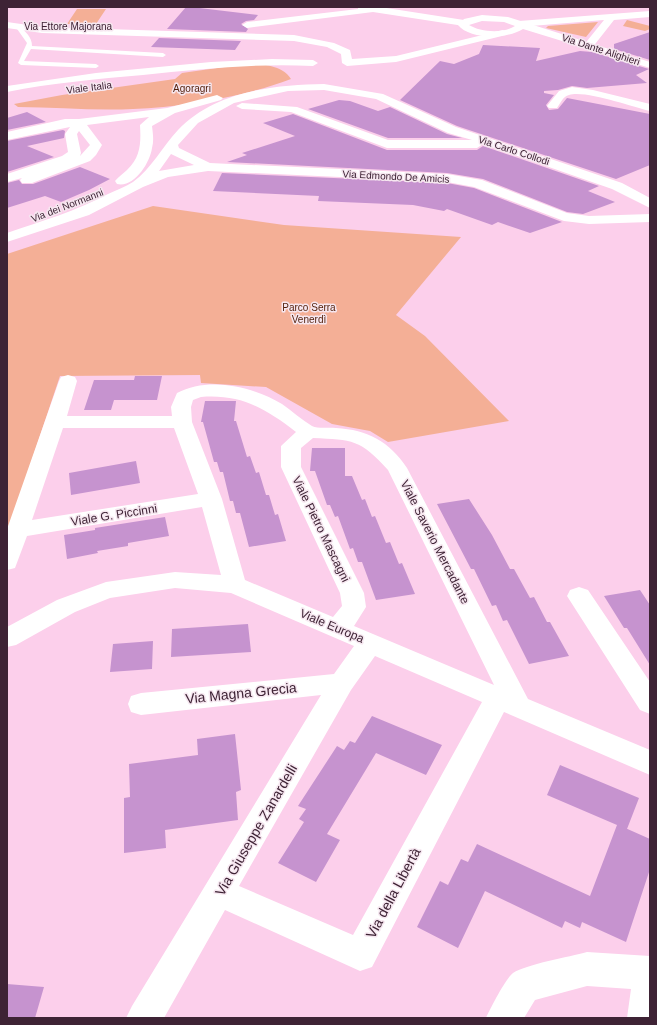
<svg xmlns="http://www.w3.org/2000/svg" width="657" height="1025" font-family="Arial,sans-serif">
  <rect width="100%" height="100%" fill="#fccfeb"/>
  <path fill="#f4af96" d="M77,9h29l-10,15h-29z
    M627,20l23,6v3l-5,2 -22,-5z
    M598,22l-12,15 -40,-9 2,-2z
    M252,63c14,2 31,3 39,16 -48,18 -106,28 -158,30 -38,2 -77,-2 -115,-2l-4,-3 48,-9 113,-16 7,-6z
    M153,206l131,19 177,12 -65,78 29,21 84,85 -121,21 -18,-11 -38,-7 -66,-37 -65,-4 -1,-8 -140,1 -53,158v-280z"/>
  <path fill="#c693cf" d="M186,7h5l67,8 -4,5 -8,1 -5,3 7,5 -2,3 -79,-3z
    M650,32v28l-36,-11v-5z
    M159,38l82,3 -6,9 -84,-3z
    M483,45l57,3 -4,13 44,-10 12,1 57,17 -13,6 11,8 -60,5 -15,-2 -14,4 -14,1v2l10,2 -8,10 3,5 9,-1 9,-11 83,16v51l-34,14 -159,-53 -57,-26 40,-39 14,3 25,-10z
    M339,100l11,1 28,10 12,-4 57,27 15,4h-74l-80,-29z
    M27,112l19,10 -39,8v-12z
    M293,114l94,36h90l6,-4 116,40 -11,5 27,11 -32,12 -16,-2 -84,-33 -36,-6 -220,-11 20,-7 -5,-2 53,-17 -32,-13z
    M63,130l2,1 -1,7 -37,8 27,11 -47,15v-31z
    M80,167l30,12 -21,11 -28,12 -16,-6 -38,12v-25l12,-3 3,4h11z
    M222,173l225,10 27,5 88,34 -32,11 -32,-11 -6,3 -45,-16 -3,2 -31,-6 -95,-4 1,-5 -106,-5z
    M135,376h27l-5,24h-43l-3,10h-27l10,-30h40z
    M205,401h31l-2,20h2l11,36 3,-1 6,17 3,-1 7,23h3l6,20 3,-1 8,27 -37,6 -9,-34h-4l-3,-12h-3l-7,-29h-3l-3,-10h-3l-11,-40h-2z
    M312,448h33v28h7l10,24 3,-1 7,18 3,-1 11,27 4,-1 9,22 3,-1 13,31 -39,6 -14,-38h-4l-5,-14 -3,1 -12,-33 -3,1 -5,-12h-3l-12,-34h-5z
    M136,461l4,22 -69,12 -2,-22z
    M469,499l23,36 18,34h4l16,29 4,-1 13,25h3l19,34 -40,8 -22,-44 -4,1 -7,-16 -4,1 -18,-37h-3l-34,-65z
    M165,517l4,19 -41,7v3l-31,5 1,2 -31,6 -3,-24 31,-5v-2z
    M640,590l10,15v60l-23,-37h-3l-20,-32z
    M248,624l3,28 -80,5 1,-28z
    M153,641l-1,28 -42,3 3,-28z
    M372,716l70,29 -16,30 -50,-22 -49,81 13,6 -24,42 -38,-19 26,-41 -5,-3 7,-10 -8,-3 39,-60 7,4 6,-9 5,2z
    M235,734l6,56 -5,2 2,28 -73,10 1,18 -42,5v-55l6,-1 -1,-33 69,-9 -1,-16z
    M560,765l79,33 -12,31 -4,-2 27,12v30l-24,73 -44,-20 -2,6 -15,-7 -3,7 -77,-37 -27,57 -41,-21 23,-46 8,4 13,-26 7,3 9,-18 113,52 27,-71 -70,-30z
    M7,984l37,3 -9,31h-28z"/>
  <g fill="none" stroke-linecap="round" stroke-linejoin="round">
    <path fill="#fff" fill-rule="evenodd" d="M15,26h4c6,5 13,11 13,20l131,7 3,2 -3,2 -132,-8 -7,12 72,3 3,2 -3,2 -75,-3 -3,-2 9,-20z"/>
    <path fill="#fff" fill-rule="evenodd" d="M358,7h22l84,13 5,3 -5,3 -91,-14 -126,16 -5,-3 5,-3 111,-13z
      M650,11v6l-36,3 -22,28 -4,1 -5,-3 21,-26 -85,7 -5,-3 5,-3z
      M7,22l35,5 252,8 40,8 16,7 2,9 44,-3 107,-26 5,3 -2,2 -110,27 -49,4 -5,-3 -1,-9 -14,-7 -33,-6 -252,-8 -35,-5z
      M272,59l41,1 5,3 -5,3c-57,-3 -113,3 -170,9 -46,4 -91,8 -136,17v-6l89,-13 115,-11z
      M324,84l59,10 73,33 166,56 28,15v10l-38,-19 -129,-45 -6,4h-90l-96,-36 -49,-3 -6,-3 6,-3 55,4 91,33h84l-24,-7 -72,-34 -52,-9 -36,1 -54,12 -36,20 -20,22 1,3 31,15 237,11 35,6 85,33 22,3 61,-2v8l-61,2 -25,-3 -90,-34 -27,-5 -239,-11 -40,6 -25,10 -54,28 -82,27v-9c35,-12 69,-22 101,-39 8,-4 17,-7 25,-12 18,-13 30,-36 45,-52 37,-39 95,-45 146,-46zM171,154l23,11 -35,6z
      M572,87l21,3 57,14v7c-18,-4 -64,-21 -81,-16 -6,1 -9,9 -12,13h-8l-2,-2 12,-15z
      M217,95l6,3 -2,2 -46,13 -23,13c1,8 2,15 0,22 -2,15 -18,40 -35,36l-2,-3c3,-4 8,-7 12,-11 14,-13 14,-28 13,-45l9,-8 -62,8 15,20 -6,10 -6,6 -58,22h-10l-2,-3 2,-2 -15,4v-8l55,-18 6,-4 -3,-18 5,-7 -63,13v-8l58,-13h14l88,-11zM79,131l11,14 -10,11 1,-3 -4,-19z
      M68,375l7,2 2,4 -10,35h105l-1,-9 6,-14c32,-17 77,-6 105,11 10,7 20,16 30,22 6,3 17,1 24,2 32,2 53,13 71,40l121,231 122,51v25l-146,-63 -132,255 -12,4 -135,-61 -61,108h-38l6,-12 189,-311 -180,20 -10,-3 -3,-8 3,-8 10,-3 193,-19 20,-28 -123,-53 -56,-5 -65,10 -35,14 -59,33 -9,2v-20l50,-27 49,-18 69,-10 46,3 -19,-68 -175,29 -12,32 -8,2v-41l52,-148 2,-4zM201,397c40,-3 64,11 95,35l-15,14v21l59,126 2,13 -9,11 -88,-37 -23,-81 -30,-77 -1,-15 2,-7zM63,428h111l24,66 -166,26zM313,438c40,2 47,1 75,32l106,215 -140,-59 12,-19 -2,-14 -63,-126v-19zM375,656l107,46 -129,233 -114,-49 112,-196z
      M579,587l9,3 62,92v32l-10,-4 -73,-114 3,-6z
      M587,952l63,4v62h-23l4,-29 -44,-3 -52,14 -11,18h-38c4,-9 20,-40 27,-45 14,-9 56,-16 74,-21z"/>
    <path fill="#fff" fill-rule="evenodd" d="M482,15l26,2 142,45v6l-127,-39c-15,10 -53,11 -65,-4l6,-6zM482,21l22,1 11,4c-12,8 -35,6 -46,-1z"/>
  </g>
  <g text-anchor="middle" stroke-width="3" stroke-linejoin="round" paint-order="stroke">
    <g font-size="10" fill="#3e2335" stroke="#f6e7f0">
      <text x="68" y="30">Via Ettore Majorana</text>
      <text transform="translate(601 49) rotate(18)" y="4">Via Dante Alighieri</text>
      <text transform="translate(89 87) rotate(-7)" y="4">Viale Italia</text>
      <text transform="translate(514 150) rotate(18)" y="4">Via Carlo Collodi</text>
      <text transform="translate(396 176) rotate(3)" y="4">Via Edmondo De Amicis</text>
      <text transform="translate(67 205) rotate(-21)" y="4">Via dei Normanni</text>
    </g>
    <g font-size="10" fill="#511e09" stroke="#f6e7f0">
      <text x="192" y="92">Agoragri</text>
      <text x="309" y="311">Parco Serra<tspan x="309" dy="12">Venerdì</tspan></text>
    </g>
    <g font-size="12" fill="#3e2335" stroke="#f6e7f0">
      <text transform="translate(114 515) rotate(-9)" y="4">Viale G. Piccinni</text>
      <text transform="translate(321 529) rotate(64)" y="4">Viale Pietro Mascagni</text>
      <text transform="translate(435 542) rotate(63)" y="4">Viale Saverio Mercadante</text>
      <text transform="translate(332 626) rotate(23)" y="4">Viale Europa</text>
    </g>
    <g font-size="14" fill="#3e2335" stroke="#f6e7f0">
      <text transform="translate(241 693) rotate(-6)" y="5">Via Magna Grecia</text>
      <text transform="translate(256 830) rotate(-60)" y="5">Via Giuseppe Zanardelli</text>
      <text transform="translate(393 893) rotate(-62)" y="5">Via della Libertà</text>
    </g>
  </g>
  <rect width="657" height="1025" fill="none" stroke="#3e2335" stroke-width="16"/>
</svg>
